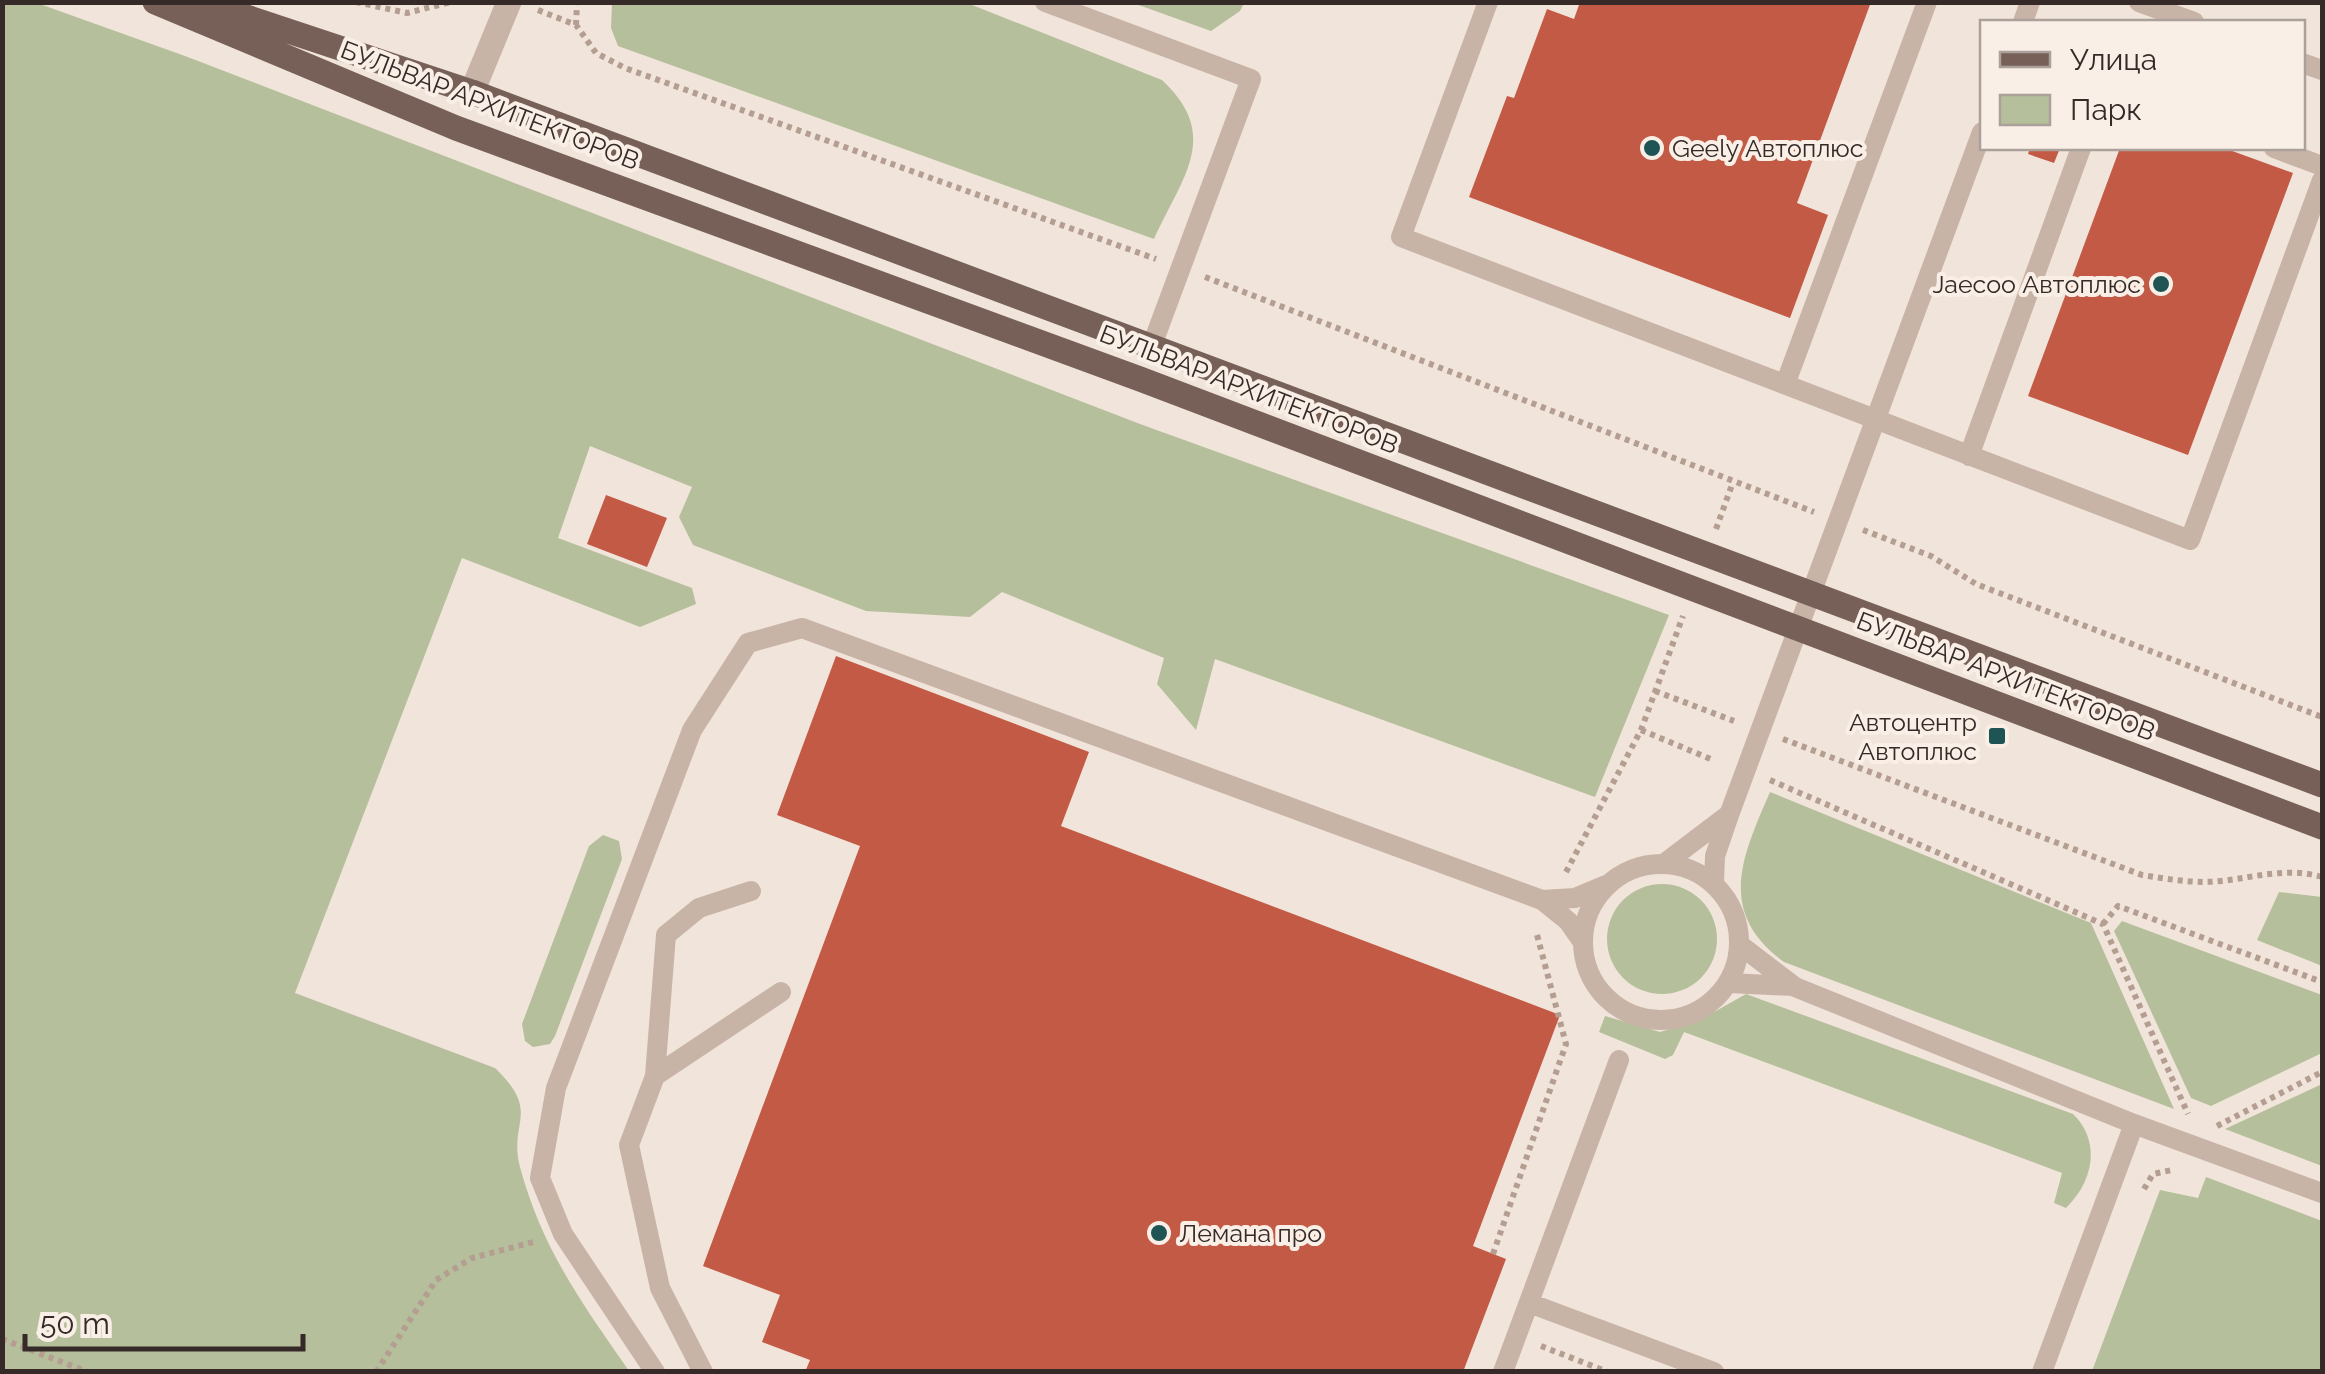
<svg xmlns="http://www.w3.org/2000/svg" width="2325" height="1374" font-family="Raleway,sans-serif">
  <rect width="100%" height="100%" fill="#f1e4da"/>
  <path fill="#b6bf9b" d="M3,2l34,1 148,53 955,368 529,191 -74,182 -380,-138 -19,71 -39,-46 7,-26 -162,-66 -32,25 -104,-6 -173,-66 -14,-28 13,-30 -102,-41 -32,92 134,50 4,16 -56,23 -178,-69 -167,435 200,75c47,45 13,53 25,99 22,82 62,136 109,204h-626z
    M612,3h355l195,77c60,56 20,97 -8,159l-536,-193 -7,-18z
    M1133,3h111l-4,8 -29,20z
    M1770,792l321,131 83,186 -390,-147c-68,-50 -42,-105 -14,-170z
    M603,835l16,6 3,18 -67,177 -5,8 -17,3 -8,-6 -3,-17 67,-178z
    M1607 939a55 55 0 1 1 110 0a55 55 0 1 1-110 0Z
    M2279,892l43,5v69l-65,-26z
    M2122,921l200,74v58l-111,53 -20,-8 -77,-167z
    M1746,994l327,120c28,27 21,67 -7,94l-12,-5 8,-30 -378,-141 -11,23 -8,4 -66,-27 6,-16 55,16 40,-12z
    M2322,1084v82l-97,-37z
    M2206,1177l116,44v150h-230l68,-181 38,8z"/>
  <path fill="#c35a46" d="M1580,2h291l-74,201 31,12 -38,103 -321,-121 38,-101 7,2 33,-89 27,10z
    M2030,148h30l-6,15 -26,-9z
    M2120,148h104l69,25 -105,282 -160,-59z
    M606,495l61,23 -20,49 -60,-23z
    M836,656l253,96 -28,74 499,189 -87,231 33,13 -43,113h-658l5,-12 -48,-18 18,-47 -77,-29 157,-420 -83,-31z"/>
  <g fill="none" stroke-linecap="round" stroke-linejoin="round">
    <path stroke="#b49d91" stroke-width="6" stroke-dasharray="5 5" stroke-linecap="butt" d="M356,2l51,11 44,-11
      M538,10l38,15 20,28 29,15 531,191
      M576,25l1,-23
      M1205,277l609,235
      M1716,529l17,-47
      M1863,530l68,26 45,28 346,133
      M1655,691l79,30
      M1641,730l72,30
      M1783,739l359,136c26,4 52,9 79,6 35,-4 67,-14 101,-4
      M1770,780l333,144 85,190
      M1566,872l75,-142 42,-114
      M2103,924l15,-18 204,76
      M2217,1126l105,-54
      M2144,1189l9,-15 19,-4
      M1493,1254l73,-210 -30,-113
      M2,1339l86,33
      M1541,1346l67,26
      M376,1372l60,-92 36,-22 65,-17"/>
    <path stroke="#c8b3a7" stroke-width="20" d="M1045,2l206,77 -100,269
      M1488,2l-87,235 789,303 132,-360
      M2139,2l55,20
      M2023,22l7,-20
      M2302,63l20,7
      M2274,148l48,18
      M1786,382l141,-380
      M1969,456l112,-308
      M1665,863l62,-47
      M1583 942a78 78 0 1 1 156 0a78 78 0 1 1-156 0Z
      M1714,883l1,-27 14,-41 253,-683
      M1542,900l33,-2 31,-13
      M1740,945l55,42 339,137 188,69
      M1729,983l64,3
      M655,1076l126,-84
      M1529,1303l185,69
      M655,1372l-92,-138 -23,-56 16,-90 136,-358 56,-87 54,-15 740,272 26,21 14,20
      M703,1372l-43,-84 -31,-143 26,-69 11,-141 33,-27 52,-17
      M1503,1372l116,-312
      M2042,1372l92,-248"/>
    <path stroke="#c8b3a7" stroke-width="25" d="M472,92l37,-90"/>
    <path stroke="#776058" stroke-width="25" d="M155,2l301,126 684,251 1182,448
      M201,2l271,90 1850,693"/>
  </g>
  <g fill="#1e5554" stroke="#f9efe6" stroke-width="4">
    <circle cx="1652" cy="148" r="10"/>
    <circle cx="2161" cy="284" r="10"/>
    <rect x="1987" y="726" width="20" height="20" rx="5"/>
    <circle cx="1159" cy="1233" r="10"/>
  </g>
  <g text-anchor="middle" stroke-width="8" stroke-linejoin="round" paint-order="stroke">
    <g font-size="25" fill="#352a27" stroke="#f9efe6">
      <text transform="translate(490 105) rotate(21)" y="9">БУЛЬВАР АРХИТЕКТОРОВ</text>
      <text transform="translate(1249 389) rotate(21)" y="9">БУЛЬВАР АРХИТЕКТОРОВ</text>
      <text transform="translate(2006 676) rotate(21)" y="9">БУЛЬВАР АРХИТЕКТОРОВ</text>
    </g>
    <g font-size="25" fill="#352a27" stroke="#f9efe6" text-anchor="start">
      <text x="1672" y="157">Geely Автоплюс</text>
      <text x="2141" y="293" text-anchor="end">Jaecoo Автоплюс</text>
      <text x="1977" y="731" text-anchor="end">Автоцентр<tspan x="1977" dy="29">Автоплюс</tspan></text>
      <text x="1179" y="1242">Лемана про</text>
    </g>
  </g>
  <rect width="2325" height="1374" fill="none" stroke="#352a27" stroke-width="10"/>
  <rect x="1980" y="20" width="325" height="130" fill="#f9efe6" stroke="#aba09a" stroke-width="2.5"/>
  <rect x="2000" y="52" width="50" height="15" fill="#776058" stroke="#aba09a" stroke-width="2.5"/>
  <text x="2070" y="70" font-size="30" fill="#352a27">Улица</text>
  <rect x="2000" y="95" width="50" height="30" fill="#b6bf9b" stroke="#aba09a" stroke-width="2.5"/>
  <text x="2070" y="120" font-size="30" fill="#352a27">Парк</text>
  <path d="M25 1334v15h278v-15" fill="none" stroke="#352a27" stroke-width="5"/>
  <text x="40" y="1334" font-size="30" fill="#352a27" stroke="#f9efe6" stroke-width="8" paint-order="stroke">50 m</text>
</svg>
